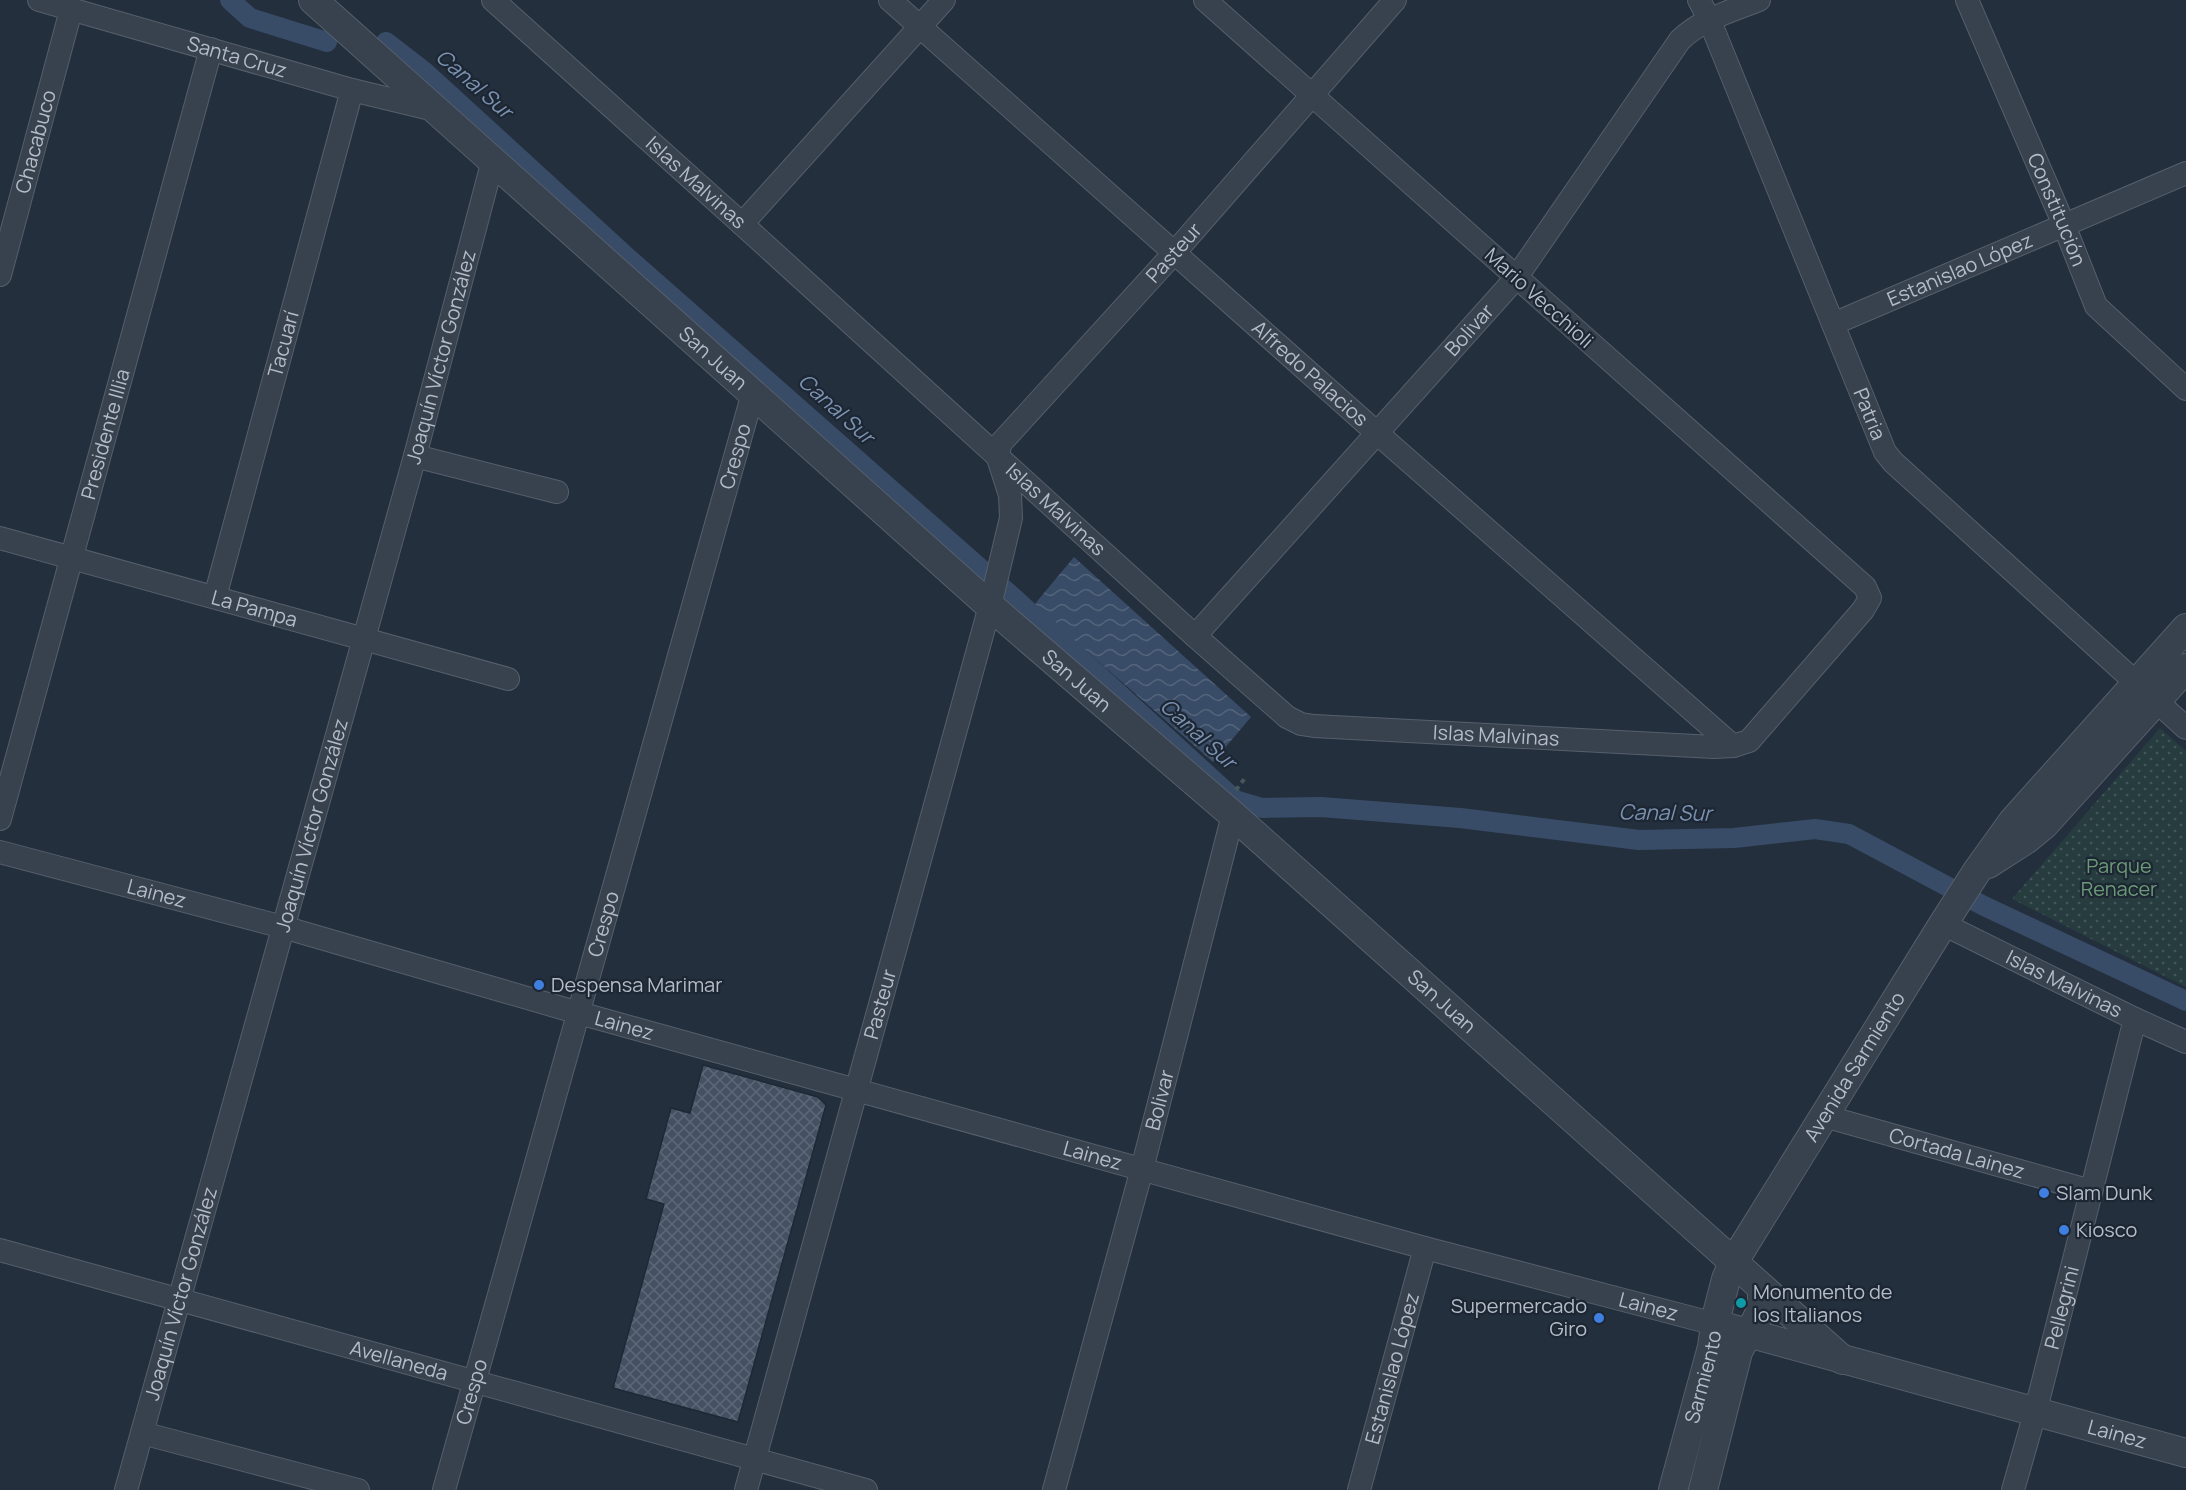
<svg xmlns="http://www.w3.org/2000/svg" width="2186" height="1490" font-family="Manrope,sans-serif">
  <defs>
    <pattern id="grass-dots" width="8" height="8" patternUnits="userSpaceOnUse" patternTransform="scale(1.5)"><rect width="8" height="8" fill="#263c3f"/><path d="M2 2h.1M6 6h.1" fill="none" stroke="#435659" stroke-width="1.8" stroke-linecap="round"/></pattern>
    <pattern id="water-waves" width="16" height="10" patternUnits="userSpaceOnUse" patternTransform="scale(1.5)"><rect width="16" height="10" fill="#394c67"/><path d="M0 5q4-4 8 0t8 0" fill="none" stroke="#53647b"/></pattern>
    <pattern id="building-cross-hatch" width="8" height="8" patternUnits="userSpaceOnUse" patternTransform="scale(1.5)"><rect width="8" height="8" fill="#455162"/><path d="M0 0l8 8M0 8l8-8" fill="none" stroke="#5d6877"/></pattern>
  </defs>
  <rect width="100%" height="100%" fill="#242f3e"/>
  <path fill="url(#grass-dots)" d="M2160,728l26,23v236l-174,-88z"/>
  <path fill="url(#water-waves)" d="M1074,557l177,160 -38,45 -179,-157z"/>
  <g fill="none" stroke-linecap="round" stroke-linejoin="round">
    <path stroke="#394c67" stroke-width="20" d="M230,0l20,18 77,24
      M386,42l40,31 202,185 387,341 220,201 27,8 59,-1 139,11 179,22 95,-2 81,-9 34,5 135,72 202,95"/>
  </g>
  <path fill="url(#building-cross-hatch)" stroke="#1f2835" stroke-width="1.5" d="M703,1065l115,32 8,8 -88,317 -125,-34 51,-184 -18,-5 25,-91 19,5z"/>
  <g fill="none" stroke-linecap="round" stroke-linejoin="round">
    <g stroke="#565f6c" stroke-width="24">
      <g id="minor">
        <path id="s1" d="M39,0l313,90 83,20"/>
        <path id="s2" d="M493,0l249,224 453,412 92,81 14,7 13,2 400,21 19,-1 16,-5 114,-131 7,-12 -5,-11 -660,-587"/>
        <path id="s3" d="M890,0l487,433 356,313"/>
        <path id="s4" d="M1699,0l10,19 176,433 8,10 293,266"/>
        <path id="s5" d="M1967,0l97,225 32,81 90,83"/>
        <path d="M742,224l202,-224"/>
        <path id="s6" d="M0,275l71,-265"/>
        <path id="s7" d="M1833,324l353,-151"/>
        <path d="M415,456l142,36"/>
        <path id="s8" d="M0,538l508,141"/>
        <path id="s9" d="M215,597l137,-507"/>
        <path id="s10" d="M1195,636l321,-358 164,-238c22,-21 51,-29 79,-40"/>
        <path id="s11" d="M0,819l211,-770"/>
        <path id="s12" d="M0,852l283,75 296,86 846,235 290,76"/>
        <path id="s13" d="M1943,924l192,95 51,23"/>
        <path id="s14" d="M1824,1116l267,75"/>
        <path id="s15" d="M0,1250l866,240"/>
        <path d="M142,1433l216,57"/>
        <path id="s16" d="M126,1490l289,-1034 78,-296"/>
        <path id="s17" d="M444,1490l309,-1097"/>
        <path id="s18" d="M746,1490l244,-884 21,-88 -1,-23 -12,-37 2,-14 175,-192 220,-252"/>
        <path id="s19" d="M1054,1490l88,-321 91,-354"/>
        <path id="s20" d="M1359,1490l66,-242"/>
        <path id="s21" d="M2013,1490l22,-77 100,-394"/>
      </g>
    </g>
    <g stroke="#565f6c" stroke-width="30">
      <g id="tertiary">
        <path id="s22" d="M313,0l677,606 243,209 610,545"/>
        <path d="M1988,864l39,-25 17,-14 142,-157"/>
        <path id="s23" d="M1715,1324l471,129"/>
        <path id="s24" d="M1673,1490l39,-143 4,-29 10,-39 7,-16 210,-339 34,-53 36,-50 173,-193"/>
        <path d="M1703,1490l35,-138c10,-22 29,-38 23,-64"/>
      </g>
    </g>
    <path stroke="#44595c" stroke-width="4" stroke-dasharray="4.5 4.5" stroke-linecap="butt" d="M1236,790l9,-12"/>
    <use href="#minor" stroke="#38414e" stroke-width="22"/>
    <use href="#tertiary" stroke="#38414e" stroke-width="28"/>
  </g>
  <g fill="#3f7fe0" stroke="#1d2633" stroke-width="2">
    <circle cx="539" cy="985" r="6"/>
    <circle cx="2044" cy="1193" r="6"/>
    <circle cx="2064" cy="1230" r="6"/>
    <circle cx="1599" cy="1318" r="6"/>
  </g>
  <circle fill="#0f9aa8" stroke="#1d2633" stroke-width="2" cx="1741" cy="1303" r="6"/>
  <g text-anchor="middle" stroke-width="4.5" stroke-linejoin="round" paint-order="stroke">
    <g font-size="20" fill="#b4bcc9" stroke="#1d2633">
      <text dy="7" stroke="none"><textPath href="#s1" startOffset="206">Santa Cruz</textPath></text>
      <text dy="7" stroke="none"><textPath href="#s6" startOffset="138">Chacabuco</textPath></text>
      <text dy="7" stroke="none"><textPath href="#s2" startOffset="273">Islas Malvinas</textPath></text>
      <text dy="7" stroke="none"><textPath href="#s5" startOffset="228">Constitución</textPath></text>
      <text dy="7" stroke="none"><textPath href="#s18" startOffset="1342">Pasteur</textPath></text>
      <text dy="7" stroke="none"><textPath href="#s7" startOffset="138">Estanislao López</textPath></text>
      <text transform="translate(1539 298) rotate(42)" y="7">Mario Vecchioli</text>
      <text dy="7" stroke="none"><textPath href="#s10" startOffset="411">Bolivar</textPath></text>
      <text dy="7" stroke="none"><textPath href="#s9" startOffset="262">Tacuarí</textPath></text>
      <text dy="7" stroke="none"><textPath href="#s16" startOffset="1176">Joaquín Víctor González</textPath></text>
      <text dy="7" stroke="none"><textPath href="#s22" startOffset="537">San Juan</textPath></text>
      <text dy="7" stroke="none"><textPath href="#s3" startOffset="562">Alfredo Palacios</textPath></text>
      <text dy="7" stroke="none"><textPath href="#s4" startOffset="448">Patria</textPath></text>
      <text dy="7" stroke="none"><textPath href="#s11" startOffset="399">Presidente Illia</textPath></text>
      <text dy="7" stroke="none"><textPath href="#s17" startOffset="1074">Crespo</textPath></text>
      <text dy="7" stroke="none"><textPath href="#s2" startOffset="759">Islas Malvinas</textPath></text>
      <text dy="7" stroke="none"><textPath href="#s8" startOffset="264">La Pampa</textPath></text>
      <text dy="7" stroke="none"><textPath href="#s22" startOffset="1023">San Juan</textPath></text>
      <text dy="7" stroke="none"><textPath href="#s2" startOffset="1281">Islas Malvinas</textPath></text>
      <text dy="7" stroke="none"><textPath href="#s16" startOffset="690">Joaquín Víctor González</textPath></text>
      <text dy="7" stroke="none"><textPath href="#s12" startOffset="162">Lainez</textPath></text>
      <text dy="7" stroke="none"><textPath href="#s17" startOffset="588">Crespo</textPath></text>
      <text dy="7" stroke="none"><textPath href="#s13" startOffset="135">Islas Malvinas</textPath></text>
      <text dy="7" stroke="none"><textPath href="#s22" startOffset="1509">San Juan</textPath></text>
      <text dy="7" stroke="none"><textPath href="#s18" startOffset="504">Pasteur</textPath></text>
      <text dy="7" stroke="none"><textPath href="#s12" startOffset="648">Lainez</textPath></text>
      <text dy="7" stroke="none"><textPath href="#s24" startOffset="466">Avenida Sarmiento</textPath></text>
      <text dy="7" stroke="none"><textPath href="#s19" startOffset="404">Bolivar</textPath></text>
      <text dy="7" stroke="none"><textPath href="#s14" startOffset="138">Cortada Lainez</textPath></text>
      <text dy="7" stroke="none"><textPath href="#s12" startOffset="1134">Lainez</textPath></text>
      <text dy="7" stroke="none"><textPath href="#s16" startOffset="204">Joaquín Víctor González</textPath></text>
      <text dy="7" stroke="none"><textPath href="#s12" startOffset="1710">Lainez</textPath></text>
      <text dy="7" stroke="none"><textPath href="#s21" startOffset="189">Pellegrini</textPath></text>
      <text dy="7" stroke="none"><textPath href="#s15" startOffset="414">Avellaneda</textPath></text>
      <text dy="7" stroke="none"><textPath href="#s20" startOffset="126">Estanislao López</textPath></text>
      <text dy="7" stroke="none"><textPath href="#s24" startOffset="117">Sarmiento</textPath></text>
      <text dy="7" stroke="none"><textPath href="#s17" startOffset="102">Crespo</textPath></text>
      <text dy="7" stroke="none"><textPath href="#s23" startOffset="417">Lainez</textPath></text>
    </g>
    <g font-size="20" fill="#6b9a76" stroke="#1d2633">
      <text x="2119" y="873">Parque<tspan x="2119" dy="23">Renacer</tspan></text>
    </g>
    <g font-size="20" fill="#b4bcc9" stroke="#1d2633" text-anchor="start">
      <text x="551" y="992">Despensa Marimar</text>
      <text x="2056" y="1200">Slam Dunk</text>
      <text x="2076" y="1237">Kiosco</text>
      <text x="1753" y="1299">Monumento de<tspan x="1753" dy="23">los Italianos</tspan></text>
      <text x="1587" y="1313" text-anchor="end">Supermercado<tspan x="1587" dy="23">Giro</tspan></text>
    </g>
    <g font-size="21" font-style="italic" fill="#7c92b1" stroke="#1d2633">
      <text transform="translate(474 84) rotate(41)" y="7">Canal Sur</text>
      <text transform="translate(836 409) rotate(42)" y="7">Canal Sur</text>
      <text transform="translate(1198 734) rotate(42)" y="7">Canal Sur</text>
      <text transform="translate(1665 813) rotate(1)" y="7">Canal Sur</text>
    </g>
  </g>
</svg>
